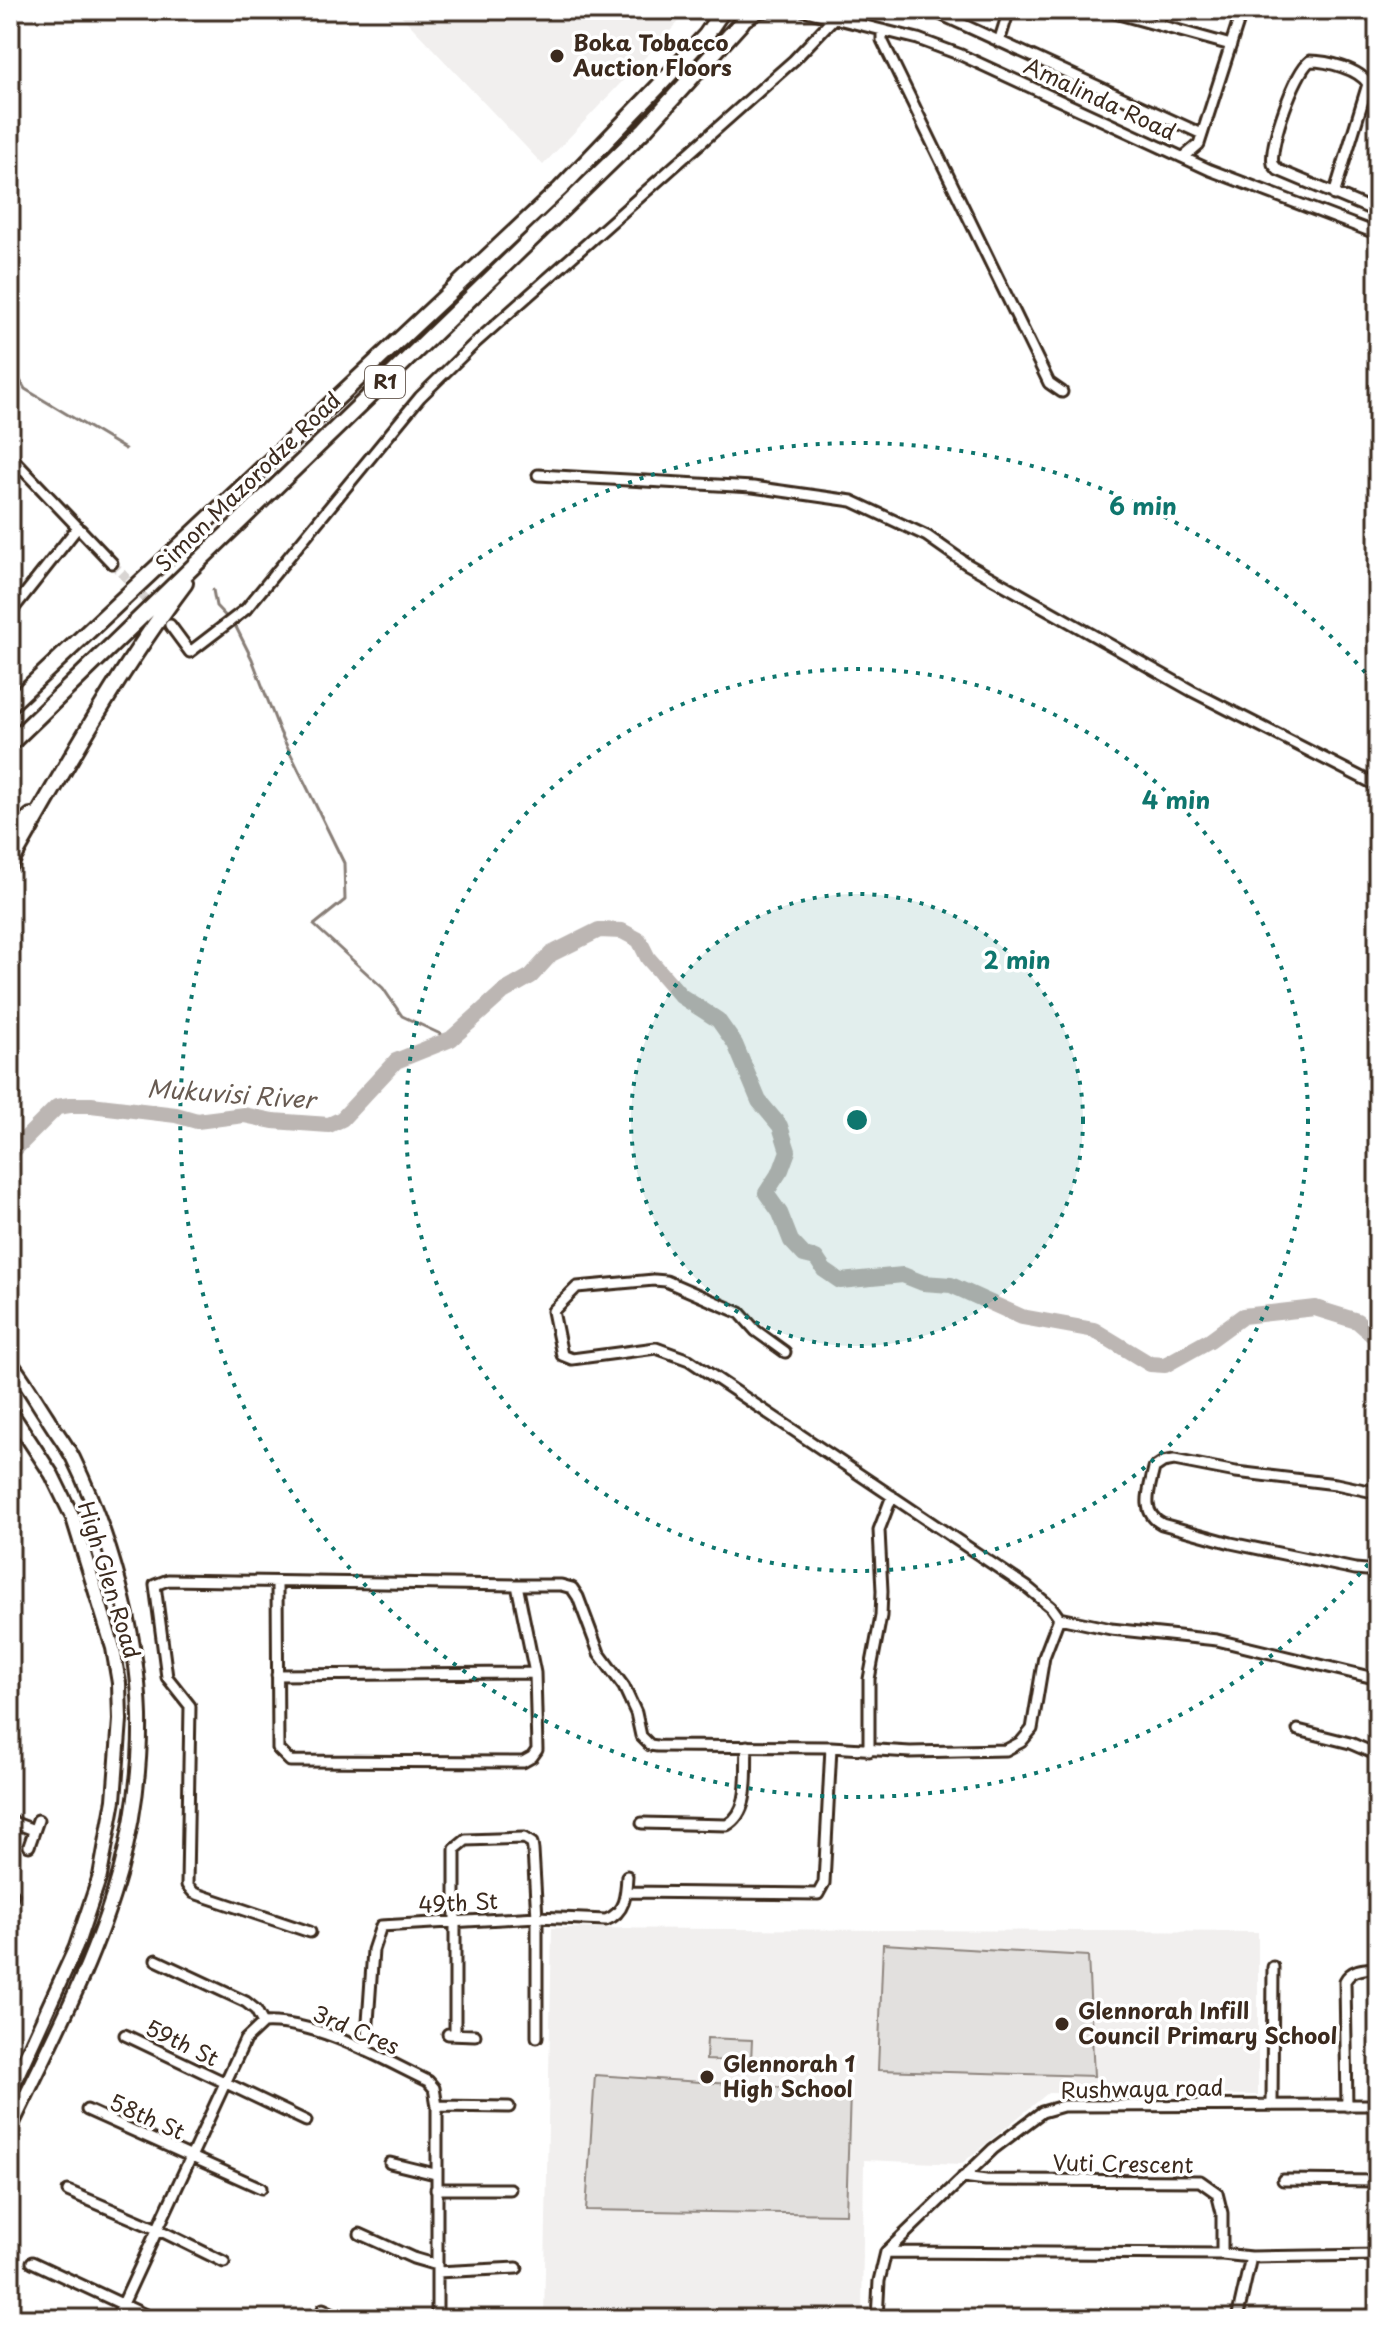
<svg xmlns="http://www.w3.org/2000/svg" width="1388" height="2329" font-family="'Playpen Sans',sans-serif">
  <rect width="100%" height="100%" fill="#fff"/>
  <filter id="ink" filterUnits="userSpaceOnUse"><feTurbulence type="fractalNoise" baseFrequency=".0125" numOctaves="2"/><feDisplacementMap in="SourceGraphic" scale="16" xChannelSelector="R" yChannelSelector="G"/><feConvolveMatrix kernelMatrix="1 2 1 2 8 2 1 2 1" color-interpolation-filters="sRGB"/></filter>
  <g filter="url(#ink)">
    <path fill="#f1efee" d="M396,10h294l-147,155z
      M552,1928l706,4v163l-210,-2 -87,71 -97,-4 -2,159h-318z"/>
    <path fill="#e2e0de" stroke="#8e857e" stroke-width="2" d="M883,1944l205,12 6,120 -216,-6z
      M707,2038l45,2 -1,22 -45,-2z
      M595,2075l255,17 -4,122 -260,-4z"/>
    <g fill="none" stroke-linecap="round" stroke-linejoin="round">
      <path stroke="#887e77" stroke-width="3" d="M10,356l4,14 11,19 100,60
        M213,590l3,16 20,21 16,32 28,73 64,131 1,37 -31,25 69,63 19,28 49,23"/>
      <path stroke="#bcb6b3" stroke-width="16" d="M10,1154l47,-47 13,-2h21l85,10 21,6 47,-6 29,6 56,4 13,-6 54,-58 55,-22 52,-47 28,-16 20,-22 48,-24 23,1 17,9 9,18 33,38 37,24 17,24 24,57 21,25 8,25 -7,19 -15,23 14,20 11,28 13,14 12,3 8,12 16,11 63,-6 20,8 28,2 71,32 72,13 56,34 15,1 45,-25 33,-24 72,-8 42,13 21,18"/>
      <path stroke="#d8d4d2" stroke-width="9" stroke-dasharray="9 4.5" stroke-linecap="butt" d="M112,563l58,62"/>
      <g stroke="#3b2a1e" stroke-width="15">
        <path id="minor" d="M802,10l116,29 43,16 249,115 168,64
          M931,10l271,124
          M1104,10l127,35
          M743,22l18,-10 12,-2
          M1158,25l4,-15
          M882,30v10l167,343 13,9
          M999,42l10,-32
          M1184,157l15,-13 43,-134
          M1334,195l34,-111c-8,-15 -41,-23 -58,-23 -15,11 -41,84 -37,103l5,6 100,42
          M10,456l102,107
          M538,475l215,12 99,14 75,35 40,28 225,127 186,95
          M10,613l68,-86
          M170,625l20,27 56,-43 174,-212 54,-53 320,-284 39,-41
          M785,1352l-29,-21 -16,-18 -74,-32 -12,-1 -77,7 -24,24 9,44 10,4 84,-11 33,12 338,227 24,20 8,11 52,11 106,11 161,39
          M1378,1493l-42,-9 -100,-12 -62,-12 -11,2 -9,6c-4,20 -15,44 8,56l69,19 124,26 23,2
          M277,1583l1,166 12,12 233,1 9,-5 5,-7 -2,-77 -18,-88 -349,-5 -13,5 12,92 23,29 -3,179 7,8 116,39
          M517,1585h44l11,3 6,9 21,56 25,34 12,26 5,23 9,9 7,1 174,1 79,5 96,-2 15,-8 11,-13 12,-72 15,-39
          M277,1675l258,-2
          M1298,1730l52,13 28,12
          M869,1751v-72l12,-63 1,-25 -3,-61 13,-34
          M10,1821l24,9
          M642,1823l85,2c25,-14 18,-54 20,-79
          M29,1846l9,-26
          M626,1892l192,2 6,-11 7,-136
          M10,1901l3,-7
          M156,1960l90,42 10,8 7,13
          M448,2034l27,1
          M455,2034v-185l11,-9 58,-2 8,5 1,7 4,67v120
          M125,2035l181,86
          M366,2051l7,-101 8,-24 156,-9 69,3c19,-7 20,-25 21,-44
          M1272,2104l1,-137
          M437,2106l72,1
          M1347,2106l-2,-125c7,-13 20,-12 33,-13
          M87,2110l174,78
          M390,2163l45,11
          M963,2177l23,3 214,1 17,12 5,20v41
          M1283,2180l95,1
          M436,2189h74
          M68,2191l89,38 67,33
          M360,2234l53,24 24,7
          M886,2252l336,2 29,3 127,-2
          M32,2262l122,57
          M437,2272l80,-4
          M323,2309l21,10
          M116,2319l129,-279 18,-17c53,-3 117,35 165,58l6,7 3,18v213
          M877,2319l2,-38 7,-29 107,-103 49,-37 21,-6 315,-1
          M1237,2319l14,-62"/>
      </g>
      <g stroke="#3b2a1e" stroke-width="18">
        <path id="major" d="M10,1362c14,17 25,37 37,55 8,14 19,27 26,41 36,74 65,175 67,258 1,51 -7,107 -20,156 -25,90 -70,173 -110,257
          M10,1411l42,64 21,43 40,130 6,35 1,37 -6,80 -14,76 -24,71 -66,144"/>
      </g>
      <g stroke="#3b2a1e" stroke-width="20">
        <path id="highway" d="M10,705l550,-516 97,-101 49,-53 17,-25
          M10,744l635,-615 96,-106 8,-13
          M10,838l21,-22
          M10,864c55,-96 108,-192 175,-281"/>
      </g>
      <use href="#minor" stroke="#fff" stroke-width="9"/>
      <use href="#major" stroke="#fff" stroke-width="12"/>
      <use href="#highway" stroke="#fff" stroke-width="14"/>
    </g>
  </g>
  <circle cx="857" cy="1120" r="226" fill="#0f766e" fill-opacity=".12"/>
  <g fill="none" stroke="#0f766e" stroke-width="4" stroke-dasharray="4 8">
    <circle cx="857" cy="1120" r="226"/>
    <circle cx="857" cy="1120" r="451"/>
    <path d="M1376 1555A677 677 0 1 1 1376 685"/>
  </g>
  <g fill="#3b2a1e" stroke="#fff" stroke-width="3">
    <circle cx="557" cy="56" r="8"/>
    <circle cx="1062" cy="2024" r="8"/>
    <circle cx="707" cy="2077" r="8"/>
  </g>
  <g text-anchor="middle" stroke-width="7" stroke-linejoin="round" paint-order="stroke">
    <rect fill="#fff" stroke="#766a62" stroke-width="2" x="365" y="366" width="40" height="32" rx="6"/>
    <g font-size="20" font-weight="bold" fill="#3b2a1e">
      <text x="385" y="389">R1</text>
    </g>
    <g font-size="22" font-weight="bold" fill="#3b2a1e" stroke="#fff" text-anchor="start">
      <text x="573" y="51">Boka Tobacco<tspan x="573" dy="25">Auction Floors</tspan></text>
      <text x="1078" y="2019">Glennorah Infill<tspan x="1078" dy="25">Council Primary School</tspan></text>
      <text x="723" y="2072">Glennorah 1<tspan x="723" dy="25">High School</tspan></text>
    </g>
    <g font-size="22" fill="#3b2a1e" stroke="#fff">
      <text transform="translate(1100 99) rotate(25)" y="8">Amalinda Road</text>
      <text transform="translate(248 482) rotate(-44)" y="8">Simon Mazorodze Road</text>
      <text transform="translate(109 1580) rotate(73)" y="8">High Glen Road</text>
      <text transform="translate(458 1903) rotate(-3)" y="8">49th St</text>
      <text transform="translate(356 2030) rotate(23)" y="8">3rd Cres</text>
      <text transform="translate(182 2043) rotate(26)" y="8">59th St</text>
      <text transform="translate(1142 2089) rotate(-1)" y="8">Rushwaya road</text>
      <text transform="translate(147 2117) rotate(24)" y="8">58th St</text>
      <text transform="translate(1123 2164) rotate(1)" y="8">Vuti Crescent</text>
    </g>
    <g font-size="24" font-style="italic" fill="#685b52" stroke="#fff">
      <text transform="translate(231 1095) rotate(4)" y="8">Mukuvisi River</text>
    </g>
  </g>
  <circle cx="857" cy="1120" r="12" fill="#0f766e" stroke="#fff" stroke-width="4"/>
  <g font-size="24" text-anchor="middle" font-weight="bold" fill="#0f766e" stroke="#fff" stroke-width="7" stroke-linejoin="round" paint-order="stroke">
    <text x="1143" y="515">6 min</text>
    <text x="1176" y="809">4 min</text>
    <text x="1017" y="969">2 min</text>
  </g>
  <rect width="1388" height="2329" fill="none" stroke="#fff" stroke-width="40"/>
  <rect x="20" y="20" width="1348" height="2289" fill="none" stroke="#3b2a1e" stroke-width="3" filter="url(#ink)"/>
</svg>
